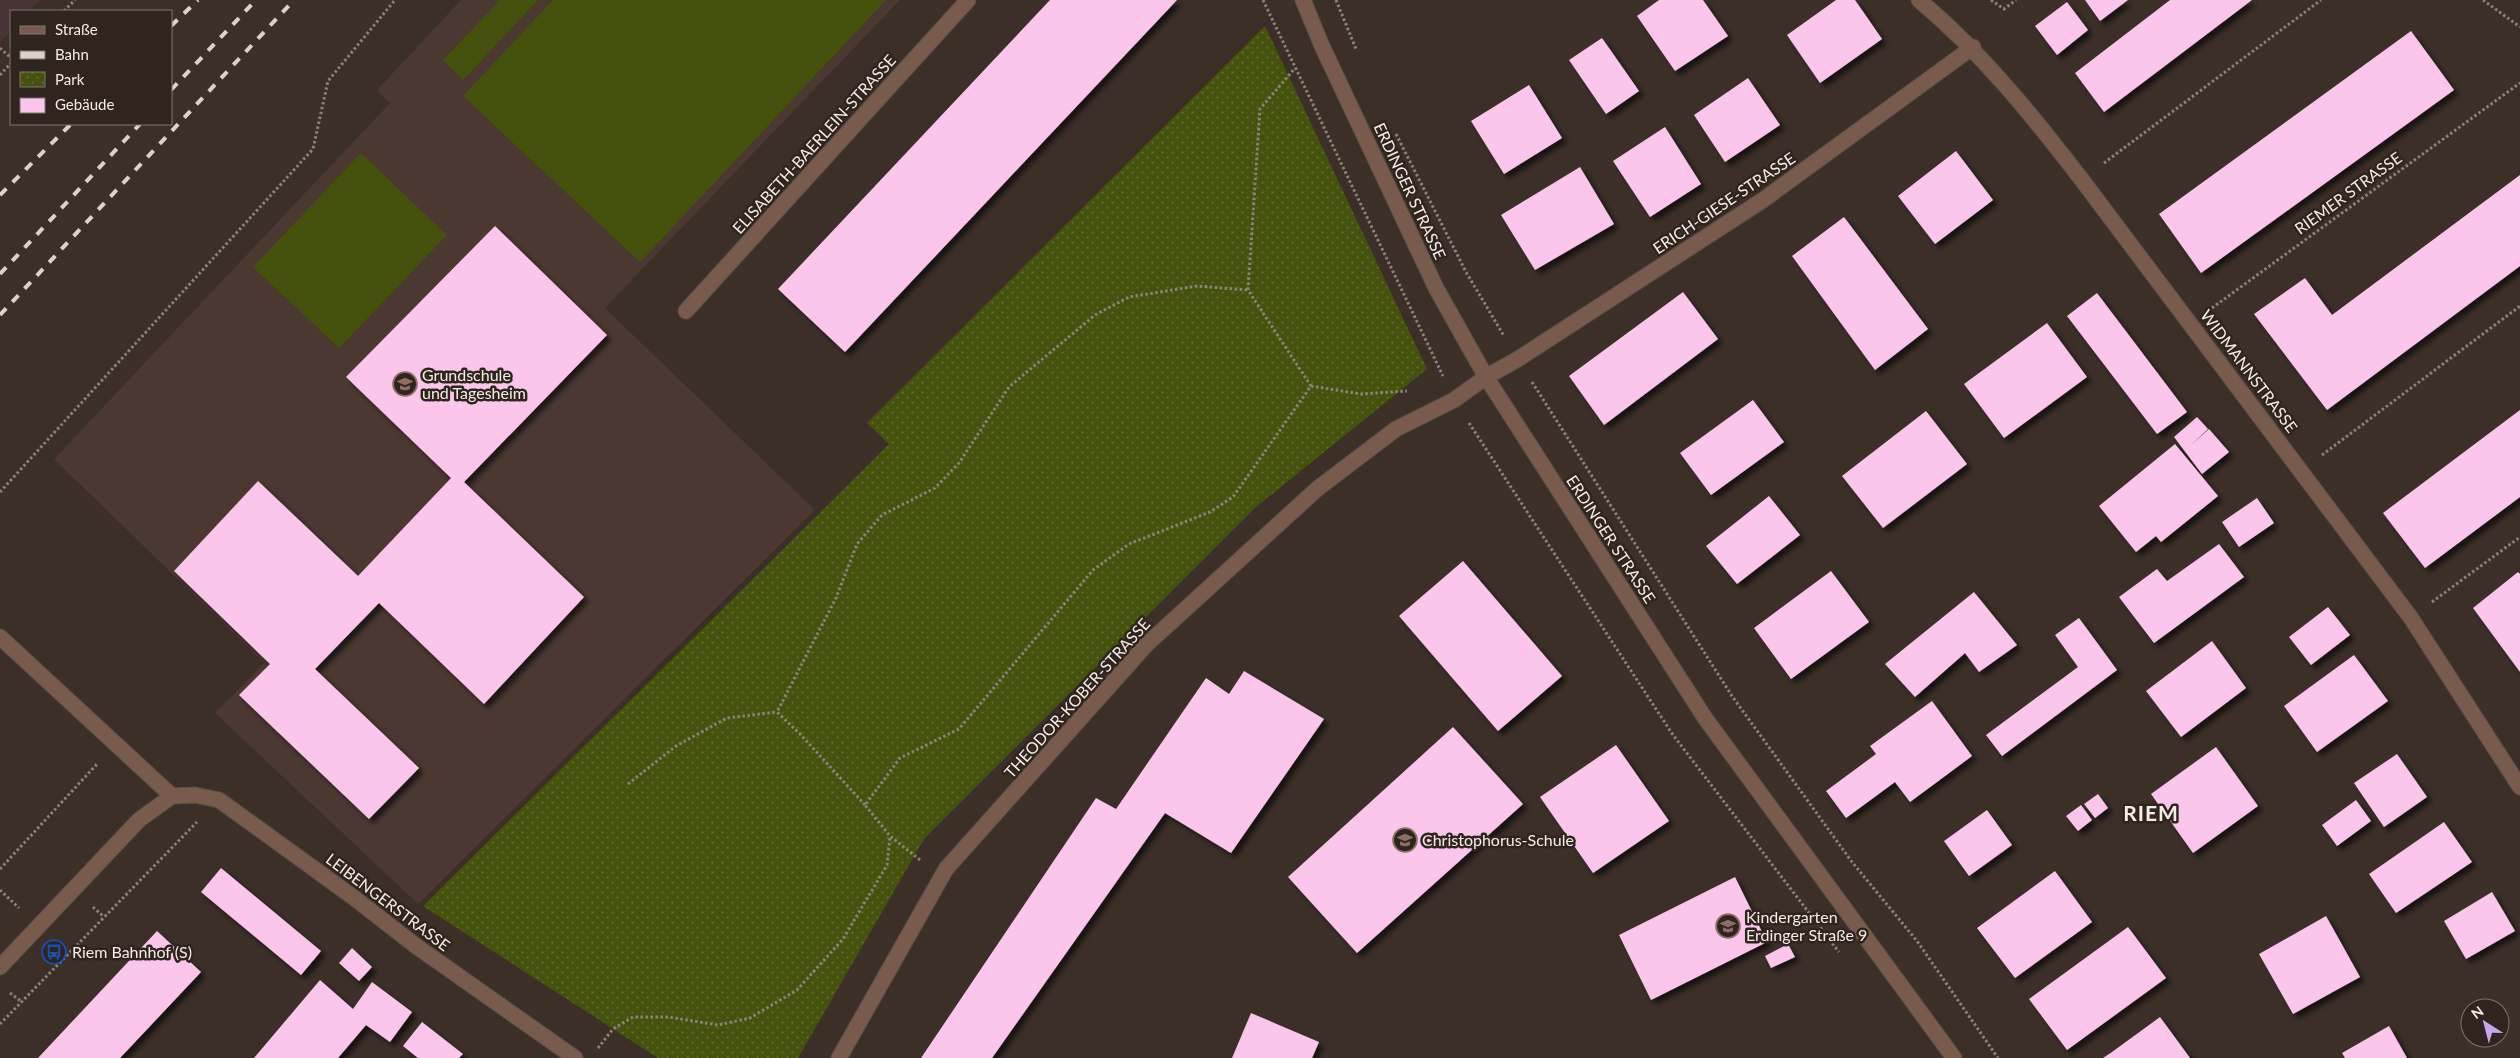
<svg xmlns="http://www.w3.org/2000/svg" width="2520" height="1058" font-family="Lato,sans-serif">
  <defs>
    <pattern id="park-dots" width="8" height="8" patternUnits="userSpaceOnUse" patternTransform="scale(1.25)"><rect width="8" height="8" fill="#45520e"/><path d="M2 2h.1M6 6h.1" fill="none" stroke="#606b31" stroke-width="1.8" stroke-linecap="round"/></pattern>
    <filter id="shadow"><feDropShadow dx="4.5" dy="4.5" stdDeviation="2.5" flood-color="#0009"/></filter>
  </defs>
  <rect width="100%" height="100%" fill="#3b2f28"/>
  <path fill="#483335" d="M0,0h40l-11,11h-18v20l-11,12z"/>
  <path fill="#4a3831" d="M461,0h439l-295,308 210,202 -397,394 -203,-191 49,-50 -210,-204 336,-356 -13,-13z"/>
  <path fill="#45520e" d="M500,0h38l-75,80 -20,-20z
    M553,0h333l-246,262 -177,-166z
    M361,153l86,82 -108,113 -86,-81z"/>
  <path fill="url(#park-dots)" d="M1265,26l162,343 -171,138 -332,332 -126,219h-140l-235,-152 466,-462 -22,-21z"/>
  <path fill="#fbc5ec" filter="url(#shadow)" d="M1050,0h127l-332,352 -67,-63z
    M1659,0h44l25,36 -53,35 -38,-55z
    M1836,0h19l27,39 -62,44 -33,-48z
    M2085,0h43l-28,21z
    M2170,0h82l-148,112 -29,-39z
    M2067,2l21,28 -31,25 -22,-29z
    M2411,31l43,59 -253,183 -42,-59z
    M1602,38l37,53 -33,23 -37,-54z
    M1748,78l32,47 -55,37 -31,-47z
    M1529,85l33,53 -58,36 -33,-53z
    M1665,127l36,57 -51,33 -37,-56z
    M1956,151l37,49 -58,44 -37,-48z
    M1580,167l34,57 -79,46 -34,-55z
    M2520,175v91l-193,144 -73,-96 51,-36 27,37z
    M1844,217l84,112 -53,41 -83,-114z
    M495,226l112,109 -143,147 120,115 -100,107 -105,-101 -64,66 104,99 -50,51 -130,-124 31,-31 -96,-93 84,-90 100,95 93,-98 -105,-101z
    M1683,292l35,47 -114,86 -35,-49z
    M2097,293l90,119 -30,22 -90,-118z
    M2047,323l40,54 -83,61 -40,-54z
    M1753,400l31,42 -73,53 -31,-42z
    M2520,410v87l-95,71 -42,-55z
    M1926,411l41,53 -84,64 -41,-52z
    M2197,417l11,12 -18,17 19,-17 20,23 -27,22 -28,-37z
    M2175,444l43,52 -57,46 -5,-6 -20,16 -37,-46z
    M1769,496l31,39 -63,49 -31,-38z
    M2257,498l17,25 -35,24 -17,-25z
    M2219,544l25,33 -90,66 -35,-46 38,-28 10,12z
    M1463,561l99,115 -64,55 -99,-115z
    M1831,571l38,51 -78,57 -37,-51z
    M2518,572l2,2v98l-47,-64z
    M1974,592l43,53 -38,27 -14,-19 -50,44 -30,-33z
    M2328,607l22,28 -39,30 -22,-28z
    M2079,618l38,52 -115,86 -16,-21 92,-68 -23,-32z
    M2212,641l34,47 -65,49 -35,-46z
    M2354,655l34,46 -71,51 -33,-46z
    M1244,671l80,48 -93,134 -66,-40 -173,245h-71l175,-260 20,11 90,-131 23,16z
    M1932,701l40,55 -62,46 -15,-20 -49,36 -20,-27 50,-37 -6,-8z
    M1453,727l70,77 -166,149 -69,-76z
    M1616,745l53,76 -76,52 -53,-76z
    M2216,747l42,59 -65,47 -42,-59z
    M2397,754l30,43 -43,30 -30,-44z
    M2098,794l10,14 -13,10 -11,-14z
    M2356,800l15,21 -34,25 -15,-21z
    M2081,805l11,15 -14,11 -12,-15z
    M1987,810l25,35 -43,31 -25,-35z
    M2444,822l28,40 -76,51 -27,-39z
    M221,868l100,83 -20,24 -100,-83z
    M2055,871l37,51 -77,56 -38,-50z
    M1735,877l32,65 -116,58 -32,-65z
    M2492,892l23,39 -49,28 -22,-38z
    M2326,916l34,61 -67,37 -34,-60z
    M2128,927l38,51 -99,72 -38,-51z
    M157,931l44,41 -81,86h-82z
    M1788,944l7,13 -24,11 -6,-12z
    M352,948l20,19 -13,14 -20,-18z
    M320,980l33,29 19,-27 40,30 -22,30 -24,-17 -28,33h-84z
    M1251,1013l68,29 -7,16h-80z
    M2160,1017l30,41h-87l9,-6z
    M422,1022l41,32 -4,4h-41l-15,-12z
    M2389,1026l18,32h-62l-3,-5z"/>
  <g fill="none" stroke-linecap="round" stroke-linejoin="round">
    <g stroke="#594d47" stroke-width="17">
      <path id="street" d="M1303,0l19,46 114,242 50,89 219,341 249,340
        M1919,0c63,53 113,115 163,180l329,438 109,169
        M686,311l282,-311
        M0,637l172,159
        M172,796l23,-1 24,5 134,97 63,49 159,112
        M0,967l139,-147 33,-24
        M839,1058l107,-189 200,-224 171,-156 79,-60 58,-29 32,-23 32,-18 245,-159 210,-153"/>
    </g>
    <path stroke="#8c827c" stroke-width="3" stroke-dasharray="2.5 2.5" stroke-linecap="butt" d="M1263,0l180,376
      M1336,0l20,49
      M1991,0l13,9 12,-9
      M2483,0l37,27
      M64,11l11,-11
      M0,48l11,10
      M0,75l11,-12
      M1396,134l70,138 38,64
      M2104,163l217,-163
      M2212,308l308,-225
      M1532,382l200,314 120,166 65,79 81,117
      M1311,386l50,8 46,-3
      M1469,423l204,312 166,217
      M2322,455l198,-149
      M0,492l313,-343 15,-68 67,-81
      M2432,602l88,-65
      M628,784l48,-38 51,-28 50,-6
      M865,805l-64,-70 -24,-23 59,-114 21,-54 25,-29 53,-27 24,-25 50,-76 86,-72 34,-18 68,-11 51,4
      M920,860l-30,-24 -25,-31 35,-47 59,-29 134,-159 36,-26 81,-32 23,-15 78,-111 -63,-96 12,-181 35,-41
      M0,869l98,-106
      M0,890l19,18
      M93,907l11,10
      M10,993l12,9
      M0,1024l197,-202
      M598,1048l15,-19 20,-12h35l50,8 32,-7 47,-28 46,-51 44,-74 3,-28"/>
    <use href="#street" stroke="#785b4d" stroke-width="15"/>
    <path stroke="#dbd2cd" stroke-width="4" stroke-dasharray="9 9" stroke-linecap="butt" d="M171,26l27,-26
      M171,90l85,-90
      M0,195l71,-71
      M0,274l140,-150
      M0,315l294,-315"/>
  </g>
  <defs>
    <g id="school-ring" transform="scale(1.25)"><circle r="9.5" fill="#30251e" stroke="#8d6e63" stroke-width="1.5"/><path d="M0-5L7-2L0 1L-7-2ZM-4 1L0 2.5L4 1V4Q0 6-4 4Z" fill="#8d6e63"/></g>
    <g id="bus-ring" transform="scale(1.25)"><circle r="9.5" fill="#30251e" stroke="#1a4fb4" stroke-width="1.5"/><path d="M-5-6H5V4H4V6H2V4H-2V6H-4V4H-5ZM-3.5-4V0h7V-4ZM-3.5 1.2v1.5H-2V1.2ZM2 1.2v1.5H3.5V1.2Z" fill="#1a4fb4"/></g>
  </defs>
  <g fill-rule="evenodd">
    <use href="#school-ring" x="405" y="384"/>
    <use href="#school-ring" x="1405" y="840"/>
    <use href="#school-ring" x="1728" y="926"/>
    <use href="#bus-ring" x="54" y="952"/>
  </g>
  <g text-anchor="middle" stroke-width="5" stroke-linejoin="round" paint-order="stroke">
    <g font-size="16" fill="#f4ece7" stroke="#30251e">
      <text transform="translate(814 144) rotate(-48)" y="6">ELISABETH-BAERLEIN-STRASSE</text>
      <text transform="translate(1410 191) rotate(65)" y="6">ERDINGER STRASSE</text>
      <text transform="translate(2348 193) rotate(-36)" y="6">RIEMER STRASSE</text>
      <text transform="translate(1724 203) rotate(-34)" y="6">ERICH-GIESE-STRASSE</text>
      <text transform="translate(2249 371) rotate(53)" y="6">WIDMANNSTRASSE</text>
      <text transform="translate(1611 539) rotate(57)" y="6">ERDINGER STRASSE</text>
      <text transform="translate(1077 698) rotate(-48)" y="6">THEODOR-KOBER-STRASSE</text>
      <text transform="translate(388 902) rotate(37)" y="6">LEIBENGERSTRASSE</text>
    </g>
    <g font-size="16" fill="#f4ece7" stroke="#30251e" text-anchor="start">
      <text x="422" y="381">Grundschule<tspan x="422" dy="18">und Tagesheim</tspan></text>
      <text x="1422" y="846">Christophorus-Schule</text>
      <text x="1746" y="923">Kindergarten<tspan x="1746" dy="18">Erdinger Straße 9</tspan></text>
      <text x="72" y="958">Riem Bahnhof (S)</text>
    </g>
    <g font-size="21" font-weight="bold" letter-spacing="1" fill="#f4ece7" stroke="#30251e">
      <text x="2151" y="821">RIEM</text>
    </g>
  </g>
  <rect x="10" y="10" width="162" height="115" fill="#30251e" stroke="#7e756e"/>
  <rect x="20" y="26" width="25" height="8" fill="#785b4d" stroke="#7e756e"/>
  <text x="55" y="35" font-size="15" fill="#f4ece7">Straße</text>
  <rect x="20" y="51" width="25" height="8" fill="#dbd2cd" stroke="#7e756e"/>
  <text x="55" y="60" font-size="15" fill="#f4ece7">Bahn</text>
  <rect x="20" y="72" width="25" height="15" fill="url(#park-dots)" stroke="#7e756e"/>
  <text x="55" y="85" font-size="15" fill="#f4ece7">Park</text>
  <rect x="20" y="98" width="25" height="15" fill="#fbc5ec" stroke="#7e756e"/>
  <text x="55" y="110" font-size="15" fill="#f4ece7">Gebäude</text>
  <g transform="translate(2485 1023) rotate(324)"><circle r="24" fill="#30251e" stroke="#7e756e"/>
  <path d="M0-4L9 19L0 12L-9 19Z" fill="#c7a6ef"/>
  <text y="-8" font-size="14" font-weight="bold" text-anchor="middle" fill="#f4ece7">N</text>
  </g>
</svg>
